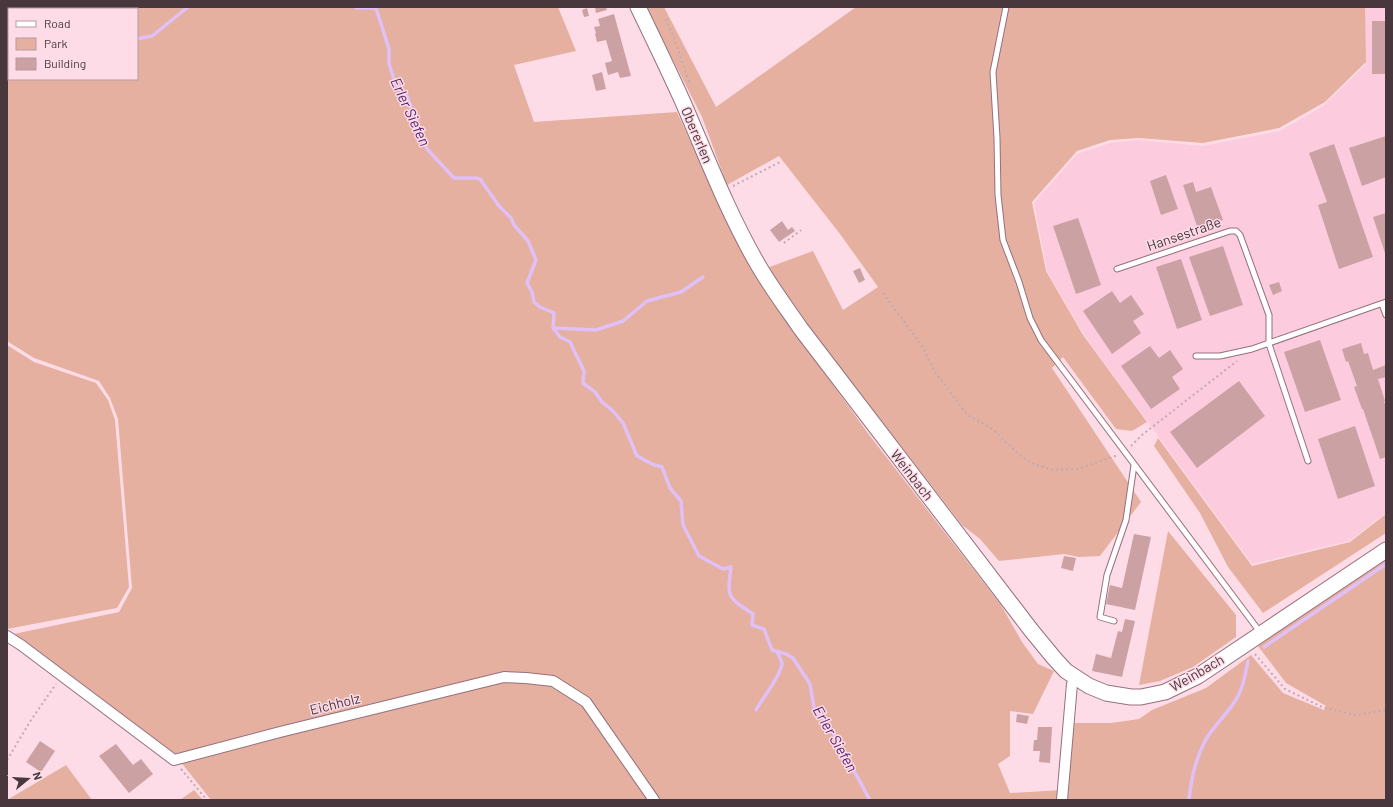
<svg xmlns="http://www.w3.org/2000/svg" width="1393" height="807" font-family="Barlow,sans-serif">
  <rect width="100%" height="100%" fill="#fddce7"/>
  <path fill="#fccbdd" d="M1364,7h22v506l-37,28 -97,23 -168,-229 -37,-64 -13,-68 43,-49 33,-11 28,-3 65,6 77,-15 43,-25 42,-41z"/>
  <path fill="#e5b0a0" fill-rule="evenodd" d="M7,7h551l18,44 -62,14 20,57 143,-10 33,72 74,133 86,119 131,169 21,37 16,22 16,7 -21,43 -23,-3v45l-12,8 12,29 52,-3 -1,10h-404l-71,-100 -59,-25 -341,79h-9l-13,-6 -155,-113 110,-23 13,-24 -14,-169 -8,-21 -11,-17 -65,-23 -27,-17zM9,9h128v70h-128z
    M646,7h18l52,100 140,-100h509l1,55 -41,40 -46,26 -76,15 -64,-5 -29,2 -33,11 -45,51 14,69 37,64 64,87 -15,9 -16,-2 -53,-72 -11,11 89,134 -41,54 -21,1 -15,-3 -65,7 -19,-22 -18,-14 -162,-210 -33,-47 46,-17 30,59 35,-23 -38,-53 -61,-78 -52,29 -25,-68z
    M7,345l27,17 62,21 12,17 7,20 14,167 -12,21 -110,21z
    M1158,438l94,128 98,-24 36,-28v19l-123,80 -35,-46 -28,-54 -46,-67z
    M1168,531l68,84v22l-43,30 -33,14 -21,4z
    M1386,555v245h-321l9,-77h37l28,-4 13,-9 54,-22 45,-33 32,38 41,17 2,-4 -40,-23 -28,-37z
    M505,680l47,4 32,19 68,97h-441l-31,-39z
    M66,765l26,35h-85z
    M194,790l9,10h-23z"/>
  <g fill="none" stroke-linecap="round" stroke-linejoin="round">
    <path stroke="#e0c0f6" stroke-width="3.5" d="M356,8h20l13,41v15l6,18 12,14 20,53 27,29h21l5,1 19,27 12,12 3,7 14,16 8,19 -9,23 5,9 2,10 6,5 14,6 -1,15 7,9 10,5 14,29 -1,12 12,9 7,10 11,9 10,12 14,33 15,8 10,3 8,21 11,13 2,24 16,31 24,13 8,-2c-4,31 -4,30 22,47l-1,11 12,4 8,21 14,4 7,4 17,26 4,23 20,27 36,66
      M137,39l15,-3 36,-29
      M7,43l2,1
      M553,328l43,2 27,-9 24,-20 34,-9 22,-15
      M1264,647l122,-83
      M756,710c6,-11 26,-36 26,-47 -1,-4 -4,-8 -5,-12
      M1189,800c2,-21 6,-40 16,-59 8,-14 19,-24 28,-37 9,-12 12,-27 15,-43"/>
  </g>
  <path fill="#cba1a3" d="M595,7h11l1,3 -11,3z
    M587,8l2,8 -5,1 -2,-7z
    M614,14l17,62 -11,2 -2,-6 -10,3 -3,-12 7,-2 -6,-21 -9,2 -2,-8 1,-1 -2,-6 6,-1 -2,-7z
    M1372,21h14v53h-14z
    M602,72l4,17 -10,2 -4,-16z
    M1386,136v41l-24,9 -13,-38z
    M1334,144l39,113 -34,12 -21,-64 9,-3 -18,-49z
    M1166,175l12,34 -17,6 -11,-34z
    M1193,182l3,10 15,-5 12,33 -25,9 -15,-44z
    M1386,213v43l-13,-39z
    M1078,218l23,67 -25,9 -23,-68z
    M782,221l6,9 4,-3 3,4 -16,11 -9,-12z
    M1223,246l20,59 -33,11 -21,-59z
    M1181,259l21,61 -25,9 -21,-62z
    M860,268l5,12 -6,3 -6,-12z
    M1279,282l3,9 -9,4 -4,-10z
    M1112,291l8,12 11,-8 13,19 -11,7 8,12 -29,21 -29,-43z
    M1320,340l21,60 -36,12 -21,-60z
    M1361,343l3,11 4,-1 5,17 13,-5v12l-8,2 7,22h-1l2,7v49l-6,2 -17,-50h-1l-8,-22 3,-1 -9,-25 -2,1 -4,-13z
    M1150,346l9,12 11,-8 13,19 -11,8 8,12 -29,20 -30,-43z
    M1239,381l26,35 -68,52 -27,-36z
    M1355,426l20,60 -37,13 -20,-60z
    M1134,534l17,3 -16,73 -29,-6 4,-19 12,3z
    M1064,556l12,2 -3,13 -12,-3z
    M1125,619l10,2 -13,56 -30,-6 4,-17 15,4 7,-27 4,1z
    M1017,714l12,2 -2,8 -11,-2z
    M1038,727h14l-2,36 -11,-1 1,-11h-7l1,-11h3z
    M40,741l15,10 -14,21 -15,-10z
    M116,744l17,21 8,-6 12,15 -24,19 -30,-37z"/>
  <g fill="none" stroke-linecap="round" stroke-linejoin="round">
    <g stroke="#95707e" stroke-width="7">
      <path id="lane" d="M1006,7l-13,65 4,66 1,57 5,45 16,42 11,36 11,22 219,292
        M1117,269l113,-38h6l4,4 29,80v29l39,117
        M1382,304l4,11
        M1196,356h24l32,-7 134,-47
        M1114,621l-14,-4 7,-42 19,-55 8,-55"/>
    </g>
    <g stroke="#95707e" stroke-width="12">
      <path id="street" d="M7,636l14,9 153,115 106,-28 224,-55 22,1 27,3 33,21 68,98
        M1062,800l10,-116 5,-6"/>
    </g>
    <g stroke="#95707e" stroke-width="17">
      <path id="secondary" d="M638,7c15,31 30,62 44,93 24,55 45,111 75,163 13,23 29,44 44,66l230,301 23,28 12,13 23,15 17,7 25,4h10l24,-5 33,-16 188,-126"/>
    </g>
    <path stroke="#c4a8b1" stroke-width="2" stroke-dasharray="2 3" stroke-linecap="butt" d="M666,19l8,19 16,46
      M733,186l47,-24
      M784,243l17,-13
      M883,293l39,53 13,26 27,36 7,8 22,12 31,29 12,7 19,6 25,-1 40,-14
      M1131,446l11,-11 95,-74
      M1255,654l30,35 37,18 33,8 31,-5
      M7,760l24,-40 25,-36
      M181,769l26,31"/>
    <use href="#lane" stroke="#fff" stroke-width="5"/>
    <use href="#street" stroke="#fff" stroke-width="10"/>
    <use href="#secondary" stroke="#fff" stroke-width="15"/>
  </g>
  <g text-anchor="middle" stroke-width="3" stroke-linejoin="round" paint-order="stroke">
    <g font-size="14" fill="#48383e" stroke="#fddce7">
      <text transform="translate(697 135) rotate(67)" y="5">Obererlen</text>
      <text transform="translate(1184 234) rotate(-19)" y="5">Hansestraße</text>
      <text transform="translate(912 475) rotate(52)" y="5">Weinbach</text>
      <text transform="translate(1197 673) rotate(-30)" y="5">Weinbach</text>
      <text transform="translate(335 704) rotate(-14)" y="5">Eichholz</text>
    </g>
    <g font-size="15" font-style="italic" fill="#562572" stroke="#fddce7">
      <text transform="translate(410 112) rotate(65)" y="5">Erler Siefen</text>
      <text transform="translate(835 739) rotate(60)" y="5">Erler Siefen</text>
    </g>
  </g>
  <rect width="1393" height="807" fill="none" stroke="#48383e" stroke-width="16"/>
  <rect x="8" y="8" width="130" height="72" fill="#fddce7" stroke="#b59aa3"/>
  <rect x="16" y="21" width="20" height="6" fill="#ffffff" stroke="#b59aa3"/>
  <text x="44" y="28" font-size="12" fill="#48383e">Road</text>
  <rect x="16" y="38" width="20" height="12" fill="#e5b0a0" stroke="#b59aa3"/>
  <text x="44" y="48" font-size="12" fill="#48383e">Park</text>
  <rect x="16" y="58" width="20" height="12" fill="#cba1a3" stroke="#b59aa3"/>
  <text x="44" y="68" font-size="12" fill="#48383e">Building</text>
  <g transform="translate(28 779) rotate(72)" stroke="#fddce7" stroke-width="3" paint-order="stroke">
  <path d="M0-3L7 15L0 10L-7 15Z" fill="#48383e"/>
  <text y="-6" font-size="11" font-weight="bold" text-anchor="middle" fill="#48383e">N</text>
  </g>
</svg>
